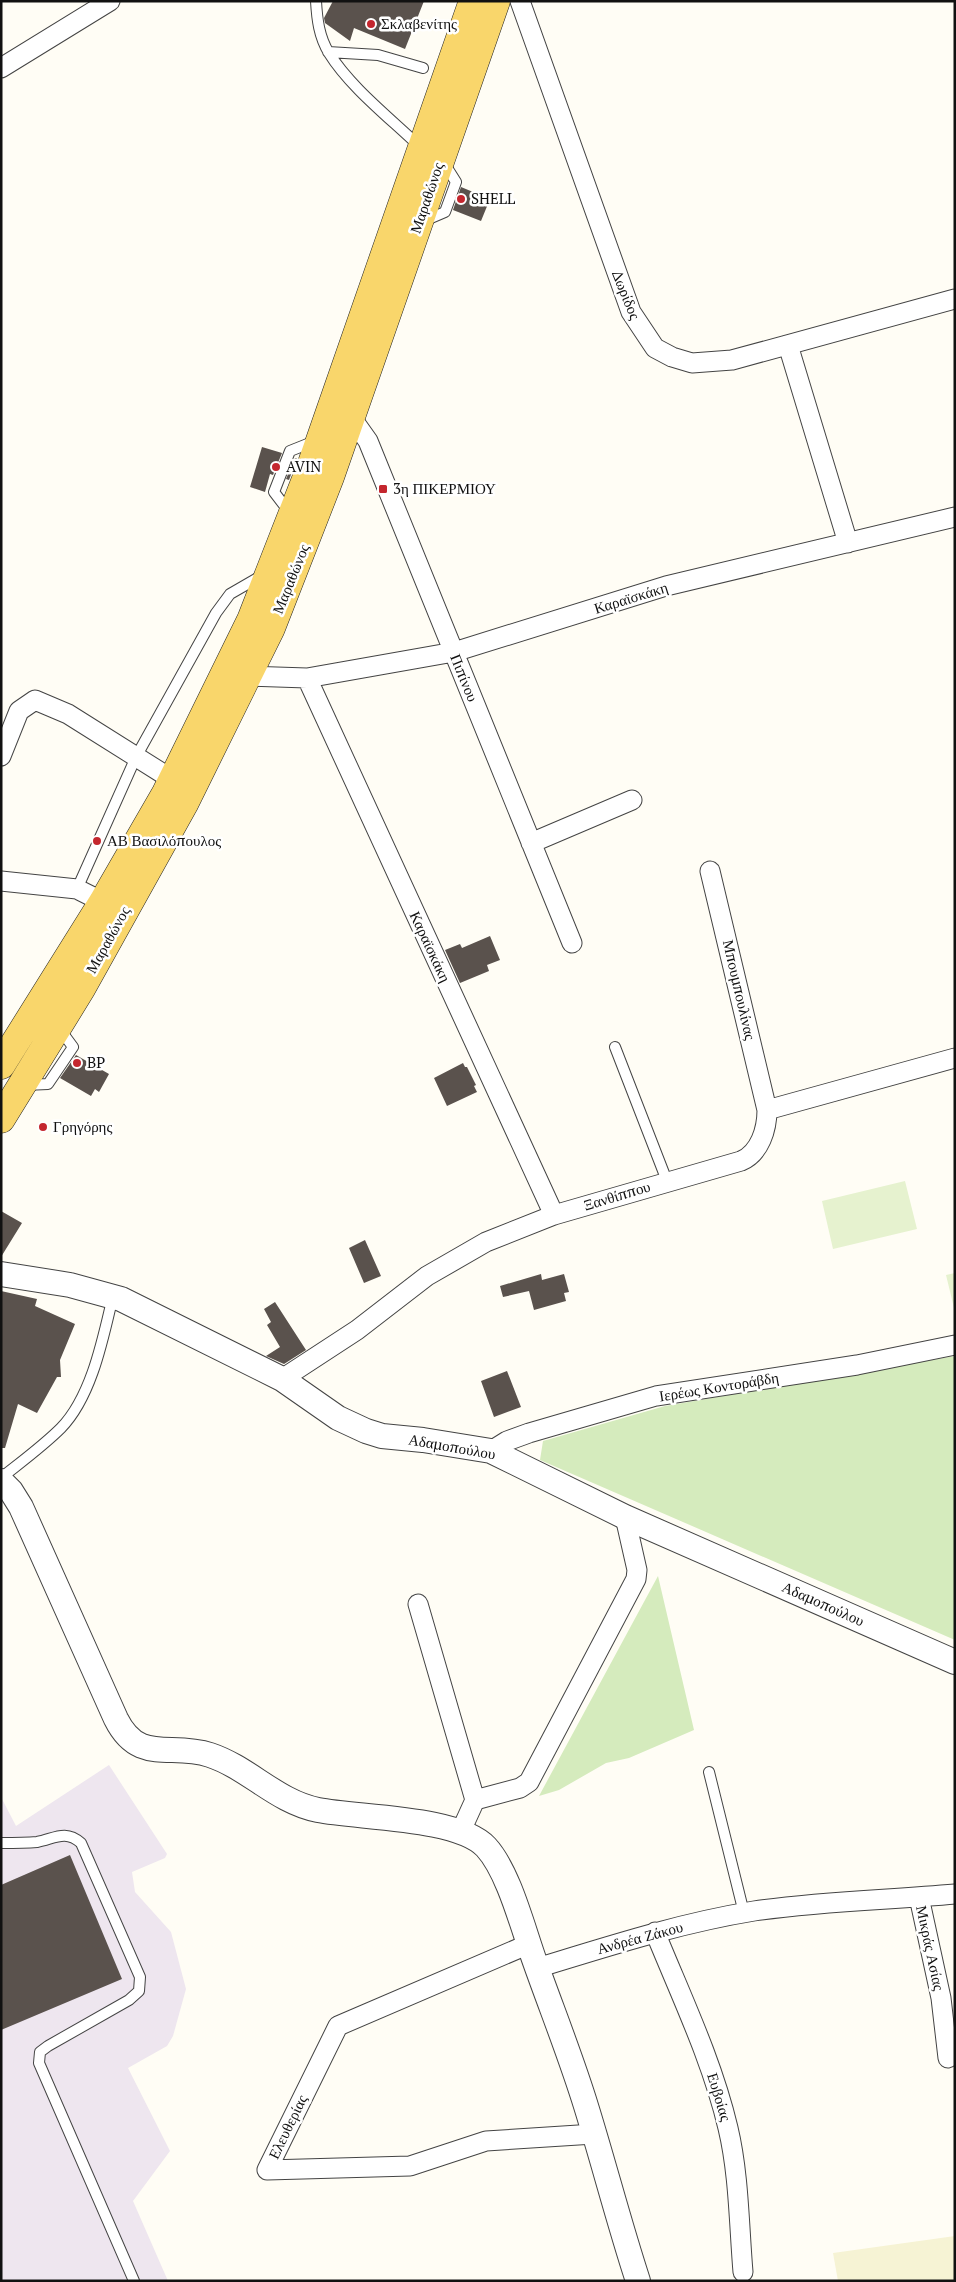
<svg xmlns="http://www.w3.org/2000/svg" width="956" height="2282" font-family="'PT Serif',serif">
  <rect width="100%" height="100%" fill="#fffdf5"/>
  <path fill="#eee6ef" d="M109,1765l58,89 -2,4 -33,14 3,20 36,40 15,57 -13,47 -6,10 -39,22 42,83 -37,50 35,80h-167v-484l15,29z"/>
  <path fill="#f6f3d4" d="M955,2236v45h-117l-5,-28z"/>
  <path fill="#d5ebbd" d="M955,1356v284l-415,-180 3,-19 122,-35z
    M658,1576l36,154 -65,28 -23,5 -47,27 -20,6z"/>
  <path fill="#e6f2cf" d="M905,1181l12,48 -84,20 -11,-48z
    M955,1273v39l-9,-37z"/>
  <path fill="#5a524d" d="M333,1h91l-19,48 -51,-21 -4,13 -25,-18 -1,-5z
    M461,187l29,12 -9,22 -28,-11z
    M262,447l20,6 -9,22 -3,-1 -5,18 -15,-5z
    M295,458h2l-2,6 -6,16 -3,-1z
    M490,936l10,24 -13,5 2,6 -29,12 -15,-33 15,-6 2,4z
    M76,1055l33,19 -10,18 -4,-3 -4,7 -31,-18z
    M463,1063l2,4h2l9,18 -2,1 3,6 -30,14 -13,-28z
    M1,1211l21,12 -21,34z
    M365,1240l16,36 -17,7 -15,-35z
    M541,1274l1,6 22,-6 5,18 -5,1 2,8 -32,9 -5,-19 -26,6 -3,-11z
    M1,1291l36,8 -2,7 40,18 -15,36 1,17h-4l-20,36 -19,-9 -13,44h-4z
    M275,1302l31,48 -22,14 -18,-8 14,-9 -13,-22 4,-3 -7,-13z
    M507,1371l14,36 -27,10 -13,-36z
    M70,1855l52,124 -121,51v-145z"/>
  <g fill="none" stroke-linecap="round" stroke-linejoin="round">
    <g stroke="#444" stroke-width="12">
      <path id="service" d="M316,1c1,18 3,36 13,52 21,34 61,65 90,93
        M328,52l50,3 45,13
        M424,221l21,-9 11,-30 -12,-19
        M290,513l-16,-21 16,-41 25,-10
        M77,889l59,-132 80,-144 14,-19 33,-19
        M615,1047l52,134
        M25,1085l23,-1 25,-37 -14,-19
        M1,1478c20,-16 42,-32 60,-50 31,-32 42,-90 52,-132
        M709,1772l35,141
        M1,1843c12,0 24,0 36,-1 17,-3 28,-13 44,1l59,134 -1,14 -10,9 -81,46 -8,6 -1,11 95,218"/>
    </g>
    <g stroke="#444" stroke-width="21">
      <path id="minor" d="M520,1l111,311 24,36 17,9 20,6 40,-3 223,-61
        M1,68l109,-67
        M788,345l60,198
        M351,417l17,24 204,502
        M247,676l60,2 147,-26 212,-66 289,-69
        M307,678l247,537
        M1,756l18,-45 16,-11 33,14 105,66
        M531,843l101,-43
        M1,881l76,8 26,13
        M767,1110l188,-52
        M282,1379l75,-49 70,-54 59,-34 68,-27 187,-54c19,-8 26,-32 26,-51l-57,-239
        M491,1451l16,-10 22,-8 127,-37 201,-31 98,-20
        M418,1604l57,196
        M460,1833l15,-33 45,-12 9,-6 107,-203 1,-9 -12,-53
        M919,1897l22,101 7,60
        M655,1932c26,64 57,128 73,196 11,46 11,97 15,144
        M529,1944l-191,82 -71,144 143,-4 76,-25 108,-7
        M537,1968c72,-22 143,-45 217,-57 67,-10 134,-11 201,-17"/>
    </g>
    <g stroke="#444" stroke-width="26">
      <path id="tertiary" d="M1,1274l69,11 51,14 161,80 56,39 28,13 16,5 41,4 68,11 134,66 330,145
        M1,1481l10,10 10,16 95,212c23,46 54,23 94,36 39,13 67,47 108,55 41,8 140,7 168,37 23,25 37,82 49,115 17,48 36,95 51,144 18,58 33,117 52,175"/>
    </g>
    <g stroke="#222" stroke-width="29">
      <path id="primary" d="M1,1065l102,-163 63,-109 85,-173 59,-151 163,-468
        M1,1119l80,-130 103,-185 87,-176 59,-151 166,-476"/>
    </g>
    <use href="#service" stroke="#fff" stroke-width="10"/>
    <use href="#minor" stroke="#fff" stroke-width="19"/>
    <use href="#tertiary" stroke="#fff" stroke-width="24"/>
    <use href="#primary" stroke="#f9d66b" stroke-width="28"/>
  </g>
  <g fill="#c4262e" stroke="#fff" stroke-width="2">
    <circle cx="371" cy="24" r="5"/>
    <circle cx="461" cy="199" r="5"/>
    <circle cx="276" cy="467" r="5"/>
    <rect x="378" y="484" width="10" height="10" rx="2.5"/>
    <circle cx="97" cy="841" r="5"/>
    <circle cx="77" cy="1063" r="5"/>
    <circle cx="43" cy="1127" r="5"/>
  </g>
  <g text-anchor="middle" stroke-width="5" stroke-linejoin="round" paint-order="stroke">
    <g font-size="15" fill="#111" stroke="#fff" text-anchor="start">
      <text x="381" y="29">Σκλαβενίτης</text>
      <text x="471" y="204">SHELL</text>
      <text x="286" y="472">AVIN</text>
      <text x="393" y="494">3η ΠΙΚΕΡΜΙΟΥ</text>
      <text x="107" y="846">ΑΒ Βασιλόπουλος</text>
      <text x="87" y="1068">BP</text>
      <text x="53" y="1132">Γρηγόρης</text>
    </g>
    <g font-size="15" fill="#111" stroke="#fff">
      <text transform="translate(427 198) rotate(-71)" y="5">Μαραθώνος</text>
      <text transform="translate(626 295) rotate(68)" y="5">Δωρίδος</text>
      <text transform="translate(291 579) rotate(-68)" y="5">Μαραθώνος</text>
      <text transform="translate(631 598) rotate(-17)" y="5">Καραϊσκάκη</text>
      <text transform="translate(464 678) rotate(68)" y="5">Πιπίνου</text>
      <text transform="translate(108 940) rotate(-61)" y="5">Μαραθώνος</text>
      <text transform="translate(430 947) rotate(65)" y="5">Καραϊσκάκη</text>
      <text transform="translate(739 990) rotate(77)" y="5">Μπουμπουλίνας</text>
      <text transform="translate(617 1196) rotate(-17)" y="5">Ξανθίππου</text>
      <text transform="translate(719 1387) rotate(-9)" y="5">Ιερέως Κοντοράβδη</text>
      <text transform="translate(452 1447) rotate(10)" y="5">Αδαμοπούλου</text>
      <text transform="translate(823 1604) rotate(24)" y="5">Αδαμοπούλου</text>
      <text transform="translate(640 1938) rotate(-15)" y="5">Ανδρέα Ζάκου</text>
      <text transform="translate(930 1948) rotate(78)" y="5">Μικράς Ασίας</text>
      <text transform="translate(719 2097) rotate(73)" y="5">Ευβοίας</text>
      <text transform="translate(288 2127) rotate(-64)" y="5">Ελευθερίας</text>
    </g>
  </g>
  <rect width="956" height="2282" fill="none" stroke="#111111" stroke-width="5"/>
</svg>
